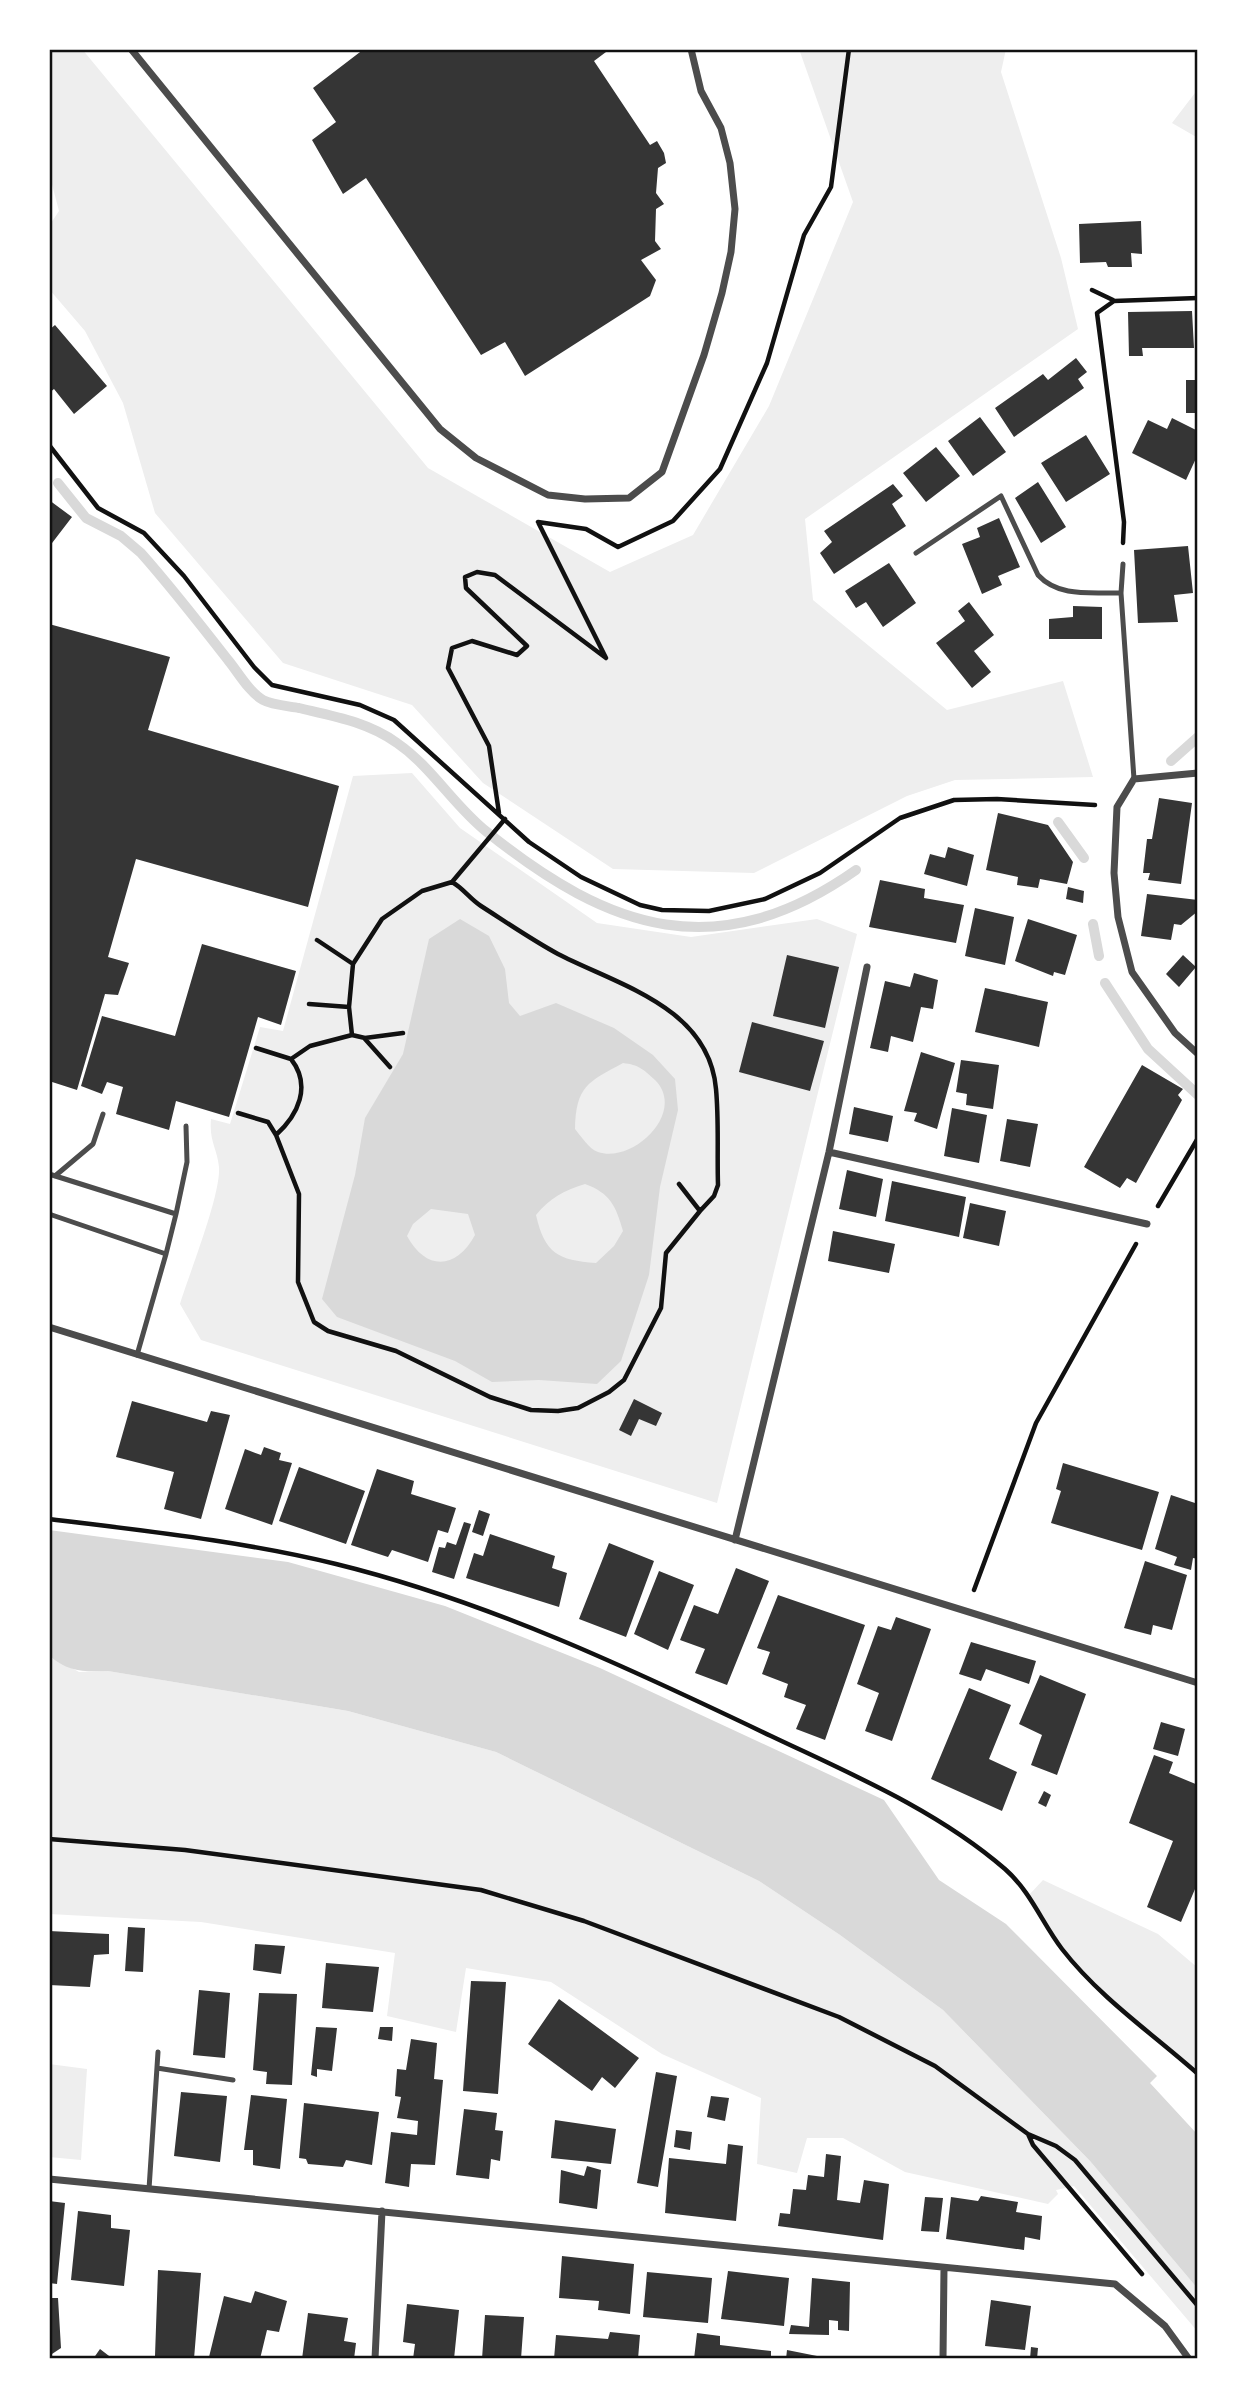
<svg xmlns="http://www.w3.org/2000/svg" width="1247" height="2408" font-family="Mulish,sans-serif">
  <rect width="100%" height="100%" fill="#fff"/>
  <path fill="#eee" d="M49,49h33l346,419 182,104 83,-37 76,-129 84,-204 -54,-153h207l-5,23 60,186 17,71 -273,190 8,81 134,110 116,-29 30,96 -138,3 -48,16 -153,77 -141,-4 -130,-86 -71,-78 -129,-42 -128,-150 -32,-110 -38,-72 -36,-42v-63l10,-15 -10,-38z
    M1198,89v49l-26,-15z
    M412,773l48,55 137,95 94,14 126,-18 40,15 -140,569 -516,-163 -21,-36c9,-30 41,-109 39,-137 -2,-19 -10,-26 -8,-48l19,5 30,-97 23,4 70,-255z
    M49,1655l30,17 29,-1 240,40 148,41 263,129 81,54 103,75 147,151 108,128v43l-124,-146 -18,4 2,4 -10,10 -143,-32 -62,-34h-36l-10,35 -40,-9 4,-66 -99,-44 -111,-72 -85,-14 -10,64 -69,-16 8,-63 -194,-31 -152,-8z
    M1043,1880l115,54 40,34v106l-108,-93 -28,-32 -33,-54z
    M49,2064l38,5 -6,91 -32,-3z"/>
  <path fill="#d9d9d9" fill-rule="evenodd" d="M460,919l29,17 16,33 4,34 11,13 36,-13 58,25 39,27 22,24 3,31 -18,77 -11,88 -28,86 -24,23 -58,-4 -47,2 -37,-21 -118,-44 -15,-18 33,-124 10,-57 38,-64 26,-115zM623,1063c16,2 20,6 32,17 32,32 -22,84 -57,72 -9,-3 -17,-16 -23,-23 1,-43 13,-47 48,-66zM585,1184c25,9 31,22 38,47l-9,15 -18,17c-38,-3 -51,-9 -60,-48 13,-16 28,-25 49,-31zM431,1209l37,5 7,21c-19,35 -49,36 -68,1l6,-12z
    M49,1530l239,32 157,44 155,62 284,132 55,80 67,44 151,152 -7,7 48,52v154l-108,-128 -147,-151 -103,-75 -81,-54 -263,-129 -148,-41 -240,-40c-24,1 -41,1 -59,-16z"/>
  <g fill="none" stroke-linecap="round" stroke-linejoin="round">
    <path stroke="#d9d9d9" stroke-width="10" d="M58,483l28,35 35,18 20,17c31,35 59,71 87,107 10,12 21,32 35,40 9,5 25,6 36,8 34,8 69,14 98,35 35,24 57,63 90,89 123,99 231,135 369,38
      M1171,761l27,-24
      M1058,822l26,36
      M1093,924l6,32
      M1105,983l43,66 50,46"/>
  </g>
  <path fill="#353535" d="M364,49h246l-16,12 56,84 7,-4 7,12 2,10 -8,5 -2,25 8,11 -8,5 -1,32 6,8 -20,11 15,20 -6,16 -125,80 -20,-34 -24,13 -115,-177 -23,16 -31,-54 24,-18 -23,-34z
    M1141,221l1,33 -11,-1 1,14h-24l-2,-5 -26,1 -1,-39z
    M1192,311l2,37h-52l1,8h-14l-1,-44z
    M55,325l52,61 -33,28 -20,-25 -5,4v-63z
    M1076,358l11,14 -9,7 6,9 -70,49 -19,-29 48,-34 5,6z
    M1186,380h12v33h-12z
    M980,417l26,35 -33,24 -25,-35z
    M1172,418l26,13v23l-12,26 -54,-27 16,-33 19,9z
    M1086,435l24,39 -44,28 -25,-39z
    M936,447l24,29 -34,26 -23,-29z
    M1038,482l28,45 -25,16 -26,-45z
    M893,484l10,12 -11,8 14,22 -72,48 -14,-21 12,-11 -8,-11z
    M49,500l23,17 -23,30z
    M999,518l21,49 -22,9 4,9 -20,9 -20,-50 18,-7 -3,-9z
    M1188,546l5,47 -19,2 4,27 -40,1 -4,-73z
    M889,563l27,40 -33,24 -17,-25 -10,6 -11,-17z
    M969,602l25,33 -20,16 17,21 -19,16 -36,-45 29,-22 -7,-10z
    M1073,606l29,1v32h-53v-20l24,-2z
    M49,624l121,33 -22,73 191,56 -31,121 -172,-48 -28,98 21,6 -11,32 -13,-1 -28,96 -28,-9z
    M1159,798l33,5 -11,81 -33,-4 2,-7h-7l4,-34h5z
    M998,813l50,12 25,37 -6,22 -27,-5 -2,9 -21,-3 1,-8 -32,-7z
    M948,847l26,8 -7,31 -43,-12 6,-20 15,4z
    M880,880l45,9 -1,9 40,7 -8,38 -87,-16z
    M1068,887l16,4 -1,12 -17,-4z
    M1147,894l51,6v11l-17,14 -7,-1 -3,16 -30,-4z
    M975,908l39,9 -9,48 -40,-9z
    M1028,919l49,16 -12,40 -11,-3 -1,4 -38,-15z
    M202,944l94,27 -15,54 -23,-8 -29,100 -53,-16 -7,29 -53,-16 7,-27 -16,-5 -5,12 -21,-8 21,-70 73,20z
    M787,955l52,12 -14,61 -52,-12z
    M1183,955l13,12 -17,20 -13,-13z
    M914,973l24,7 -5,29 -12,-2 -8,35 -22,-6 -3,16 -18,-4 15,-67 25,6z
    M985,988l63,14 -9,45 -64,-15z
    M752,1022l72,19 -14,50 -71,-19z
    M921,1052l34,11 -18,66 -23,-8 3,-8 -13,-2z
    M961,1060l38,5 -6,44 -27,-4 1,-11 -11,-2z
    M1142,1065l41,24 -5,6 4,5 -46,83 -9,-5 -7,10 -36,-21z
    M854,1107l39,9 -5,26 -39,-8z
    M952,1108l35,7 -8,48 -35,-7z
    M1007,1119l31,5 -8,43 -30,-6z
    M847,1170l36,9 -7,38 -37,-8z
    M892,1181l74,16 -7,40 -74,-16z
    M970,1203l36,8 -7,35 -36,-8z
    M833,1231l62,13 -6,29 -61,-12z
    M634,1399l28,14 -6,13 -17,-7 -8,17 -12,-6z
    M132,1401l75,21 4,-11 19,4 -29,104 -37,-10 10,-37 -58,-15z
    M264,1447l17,6 -2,7 13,3 -20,62 -47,-16 20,-60 16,6z
    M1063,1463l96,29 -17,58 -91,-27 10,-32 -5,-2z
    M299,1467l66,24 -19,53 -67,-23z
    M377,1469l37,12 -3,13 45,14 -8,25 -10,-3 -10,32 -36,-12 -4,7 -37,-12z
    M1171,1495l27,9v55l-5,-1 -2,12 -17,-5 3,-8 -22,-8z
    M479,1510l11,4 -7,22 -11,-4z
    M464,1522l7,2 -17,55 -22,-7 7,-25 6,1 2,-6 9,3z
    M490,1534l65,22 -3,12 15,5 -8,34 -93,-29 8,-25 9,3z
    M609,1543l45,18 -28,76 -47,-18z
    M1145,1561l42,14 -15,55 -19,-5 -2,10 -27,-7z
    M736,1568l33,13 -42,104 -32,-12 10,-24 -25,-9 14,-35 24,9z
    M659,1571l35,14 -26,65 -34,-16z
    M778,1595l87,30 -40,115 -29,-11 10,-24 -22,-8 4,-13 -26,-10 8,-22 -13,-4z
    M896,1617l35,12 -39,112 -27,-10 14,-38 -22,-9 21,-58 13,4z
    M971,1642l65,19 -7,23 -43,-15 -5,12 -22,-7z
    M1040,1675l46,19 -29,81 -26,-10 11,-30 -23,-11z
    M969,1688l42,17 -22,54 28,13 -15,39 -71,-32z
    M1161,1722l24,7 -7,27 -25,-7z
    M1154,1755l19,7 -4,11 29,12v97l-17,40 -34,-15 26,-66 -44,-18z
    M1044,1791l7,4 -5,12 -8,-4z
    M128,1927l17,1 -2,44 -18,-1z
    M49,1931l60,3v20l-15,1 -4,32 -41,-2z
    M255,1944l30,2 -4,28 -28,-4z
    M326,1963l53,4 -6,45 -51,-4z
    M471,1981l35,1 -8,112 -35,-3z
    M199,1990l31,3 -5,65 -32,-3z
    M259,1993l38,1 -5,91 -26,-1 1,-12 -14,-2z
    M559,1999l80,59 -24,30 -13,-11 -10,14 -64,-47z
    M316,2027l21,1 -5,43 -15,-2v8l-6,-2z
    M380,2027h13l-1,14 -14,-2z
    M411,2039l26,4 -3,36 9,1 -8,85 -24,-1 -2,23 -24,-4 6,-51 26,3 1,-14 -21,-3 4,-21 -6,-1 2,-27 9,1z
    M656,2072l21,4 -19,111 -21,-4z
    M181,2092l46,4 -7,66 -46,-6z
    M251,2095l36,4 -7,70 -27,-4v-15h-9z
    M711,2096l18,2 -4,23 -18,-4z
    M304,2103l75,9 -7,53 -26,-5 -3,7 -35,-3 -2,-5 -7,-1z
    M464,2109l33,4 -2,17 8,1 -3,30 -9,-2 -2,20 -33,-4z
    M555,2120l61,9 -5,35 -60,-6z
    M676,2130l16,2 -2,18 -16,-3z
    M728,2144l15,2 -7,75 -71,-8 4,-55 57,6z
    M826,2154l15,2 -4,44 23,3 4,-23 25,4 -6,56 -105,-14 2,-13 10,1 3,-25 13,1 2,-15 16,2z
    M587,2166l14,4 -4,39 -38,-6 2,-33 23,6z
    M981,2196l37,6 -2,10 26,4 -2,24 -15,-3 -1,13 -78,-11 5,-42 27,4z
    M925,2197l18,1 -4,34 -18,-1z
    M49,2201l16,2 -8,81 -8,-1z
    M78,2211l33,4v13l19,2 -6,56 -53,-6z
    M562,2256l72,8 -4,50 -32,-4 1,-9 -40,-3z
    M158,2270l43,3 -7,86 -39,-3z
    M728,2271l61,7 -5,48 -63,-7z
    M647,2272l65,6 -4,45 -65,-6z
    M812,2278l38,4 -1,49 -11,-1v-9l-9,-1v15l-40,-1 2,-9 18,2z
    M255,2291l32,10 -8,31 -12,-2 -7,29 -51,-2 15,-61 27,7z
    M49,2298h9l3,50 -12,8z
    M991,2300l40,6 -6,44 -40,-4z
    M407,2304l52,6 -5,49h-41l2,-15 -12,-2z
    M308,2313l40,5 -4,23 12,2 -2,16h-52z
    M485,2315l39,2 -3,42h-39z
    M610,2332l30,3 -2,24h-84l2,-24 52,4z
    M697,2333l23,3v9l51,6v8h-77z
    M1031,2347l7,1 -1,11h-7z
    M100,2349l13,10h-20z
    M787,2350l40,8 -1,1h-40z"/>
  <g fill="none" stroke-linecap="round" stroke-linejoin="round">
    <path stroke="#111" stroke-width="4.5" d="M1092,290l21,10
      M49,445l49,63 46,25 40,43 70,91 18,18 88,20 34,15 135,122 52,35 59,28 22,5 47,1 56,-12 55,-26 80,-55 54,-18 43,-1 98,6
      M538,522l48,7 32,18 55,-26 47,-52 47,-106 37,-128 27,-48 18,-138
      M1123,543l1,-21 -27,-209 17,-12 84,-3
      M499,813l-10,-67 -41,-78 4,-20 20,-7 45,14 10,-9 -61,-58 -1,-11 12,-5 18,3 111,83 -68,-136
      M452,882c11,6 18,17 29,24 25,16 51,34 77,48 60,31 151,53 158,135 3,32 1,64 2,96l-4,11 -14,15
      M317,940l36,24 29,-45 40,-28 30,-9 53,-63
      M309,1004l40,3 4,-43
      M349,1007l3,28 13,3 38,-5
      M365,1039l25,28
      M256,1048l35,11 19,-13 42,-11
      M238,1113l30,9 8,13c22,-20 36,-49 15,-76
      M276,1135l23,59 -1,88 16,40 14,9 68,20 94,46 41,13 27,1 20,-3 31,-16 15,-12 37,-72 5,-55 34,-42 -21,-27
      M1158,1206l40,-68
      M49,1519c96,12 193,22 287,45 151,37 295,105 435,172 80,38 166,74 234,133 26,23 37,54 57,80 38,49 91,85 136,125
      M974,1590l62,-167 100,-179
      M49,1839l136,11 296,40 103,31 255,96 96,49 93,68
      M1142,2274l-109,-129 -5,-11 28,12 19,14 123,146"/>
    <path stroke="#4c4c4c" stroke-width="5" d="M916,553l85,-57 37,79c21,23 54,17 83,18
      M1123,564l-2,29 13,186
      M49,1174l127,40 -10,40
      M55,1176l38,-32 10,-30
      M49,1214l117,40 -29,101
      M176,1214l11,-52 -1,-36
      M157,2068l76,12
      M149,2189l9,-137"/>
    <path stroke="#4c4c4c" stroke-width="7" d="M131,49l309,380 36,29 72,37 37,4 44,-1 33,-26 42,-117 18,-62 9,-41 4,-43 -5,-46 -9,-35 -20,-37 -10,-42
      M1198,773l-64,6 -17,28 -3,66 4,44 14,55 43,61 23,21
      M829,1152l318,72
      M49,1327l1149,356
      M735,1540l94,-388 38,-185
      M49,2179l1066,105 50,42 24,33
      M375,2359l7,-148
      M943,2359l1,-91"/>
  </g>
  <rect width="1247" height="2408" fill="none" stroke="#ffffff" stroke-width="102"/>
  <rect x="51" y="51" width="1145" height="2306" fill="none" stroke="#111" stroke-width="2.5"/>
</svg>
